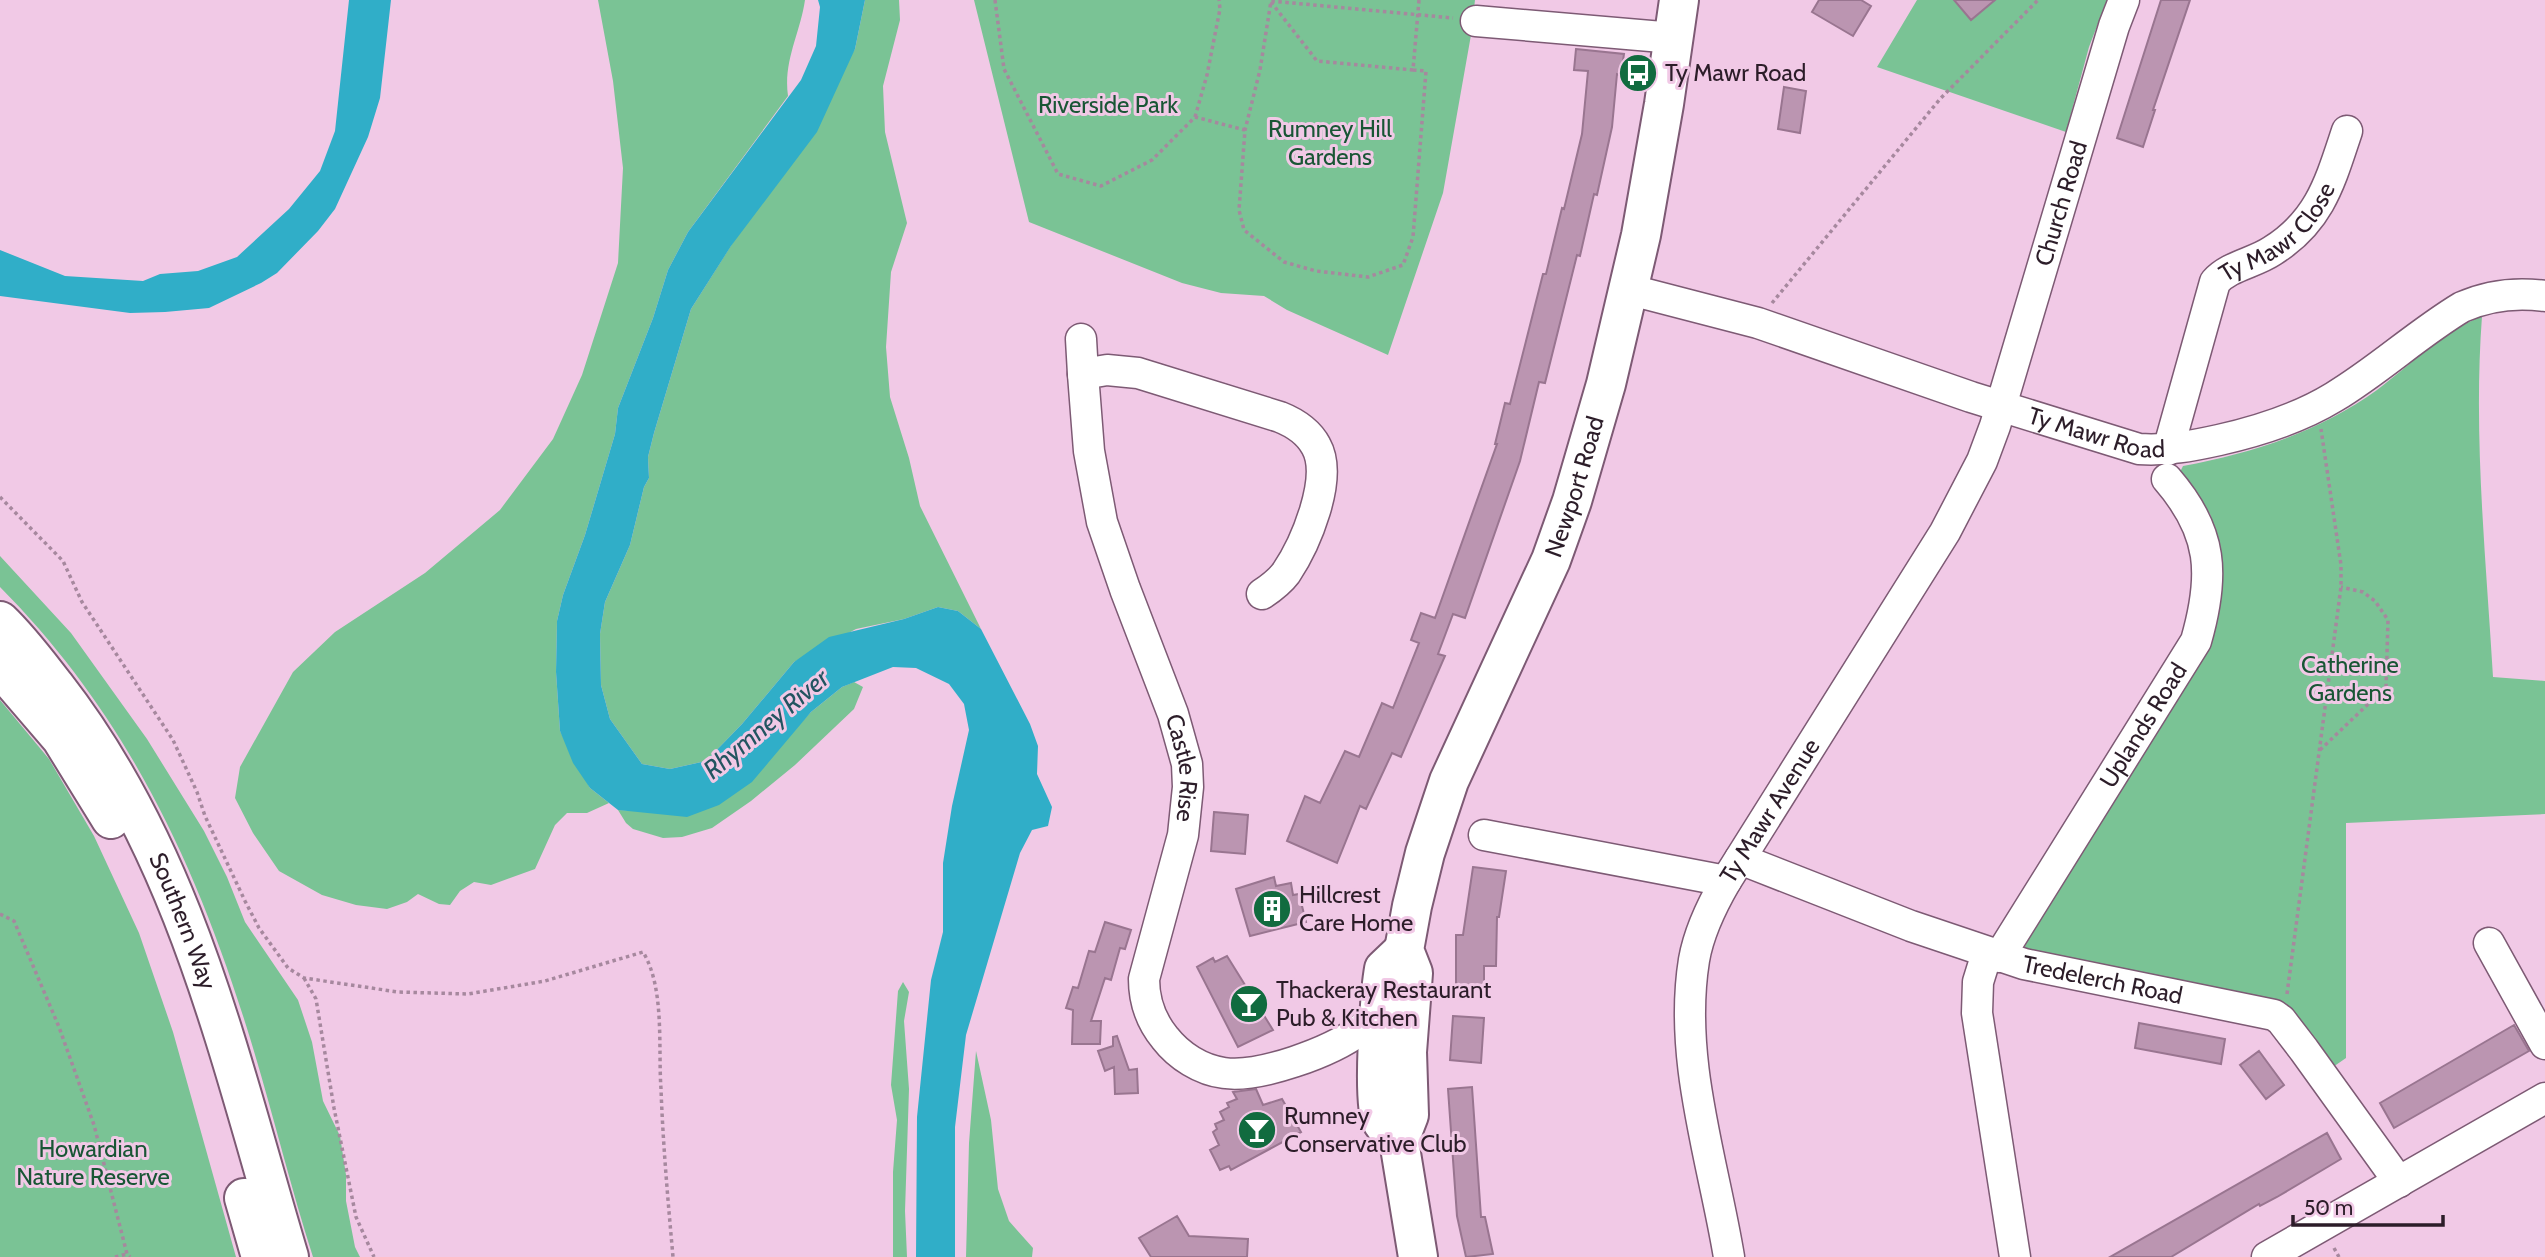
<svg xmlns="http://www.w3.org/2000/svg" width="2545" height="1257" font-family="Cabin,sans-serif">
  <rect width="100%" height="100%" fill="#f1c9e6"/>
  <path fill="#7ac395" d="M598,0h207c-5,34 -22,61 -17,96l-100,136 -20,38 -15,48 -35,90 -3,26 -30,101 -22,60 -6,26 -1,51 4,59 30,57 19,15 -22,10h-20l-12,12 -20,44 -44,16 -17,-3 -14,9 -10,14 -11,-1 -21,-10 -11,8 -20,7 -31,-4 -34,-10 -43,-24 -26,-38 -18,-35 5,-31 53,-95 42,-40 90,-59 75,-63 53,-71 29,-64 36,-112 5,-95 -10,-87z
    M865,0h34l1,20 -17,66 2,46 22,91 -16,49 -5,75 4,50 19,61 11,48 61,123 -23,-18 -20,-4 -34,12 -48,10 -62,33 -52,62 -36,37 -36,8 -28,-5 -32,-45 -9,-34 -1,-51 5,-32 25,-57 14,-58 5,-9 -1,-21 6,-24 37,-124 164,-260z
    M974,0h501l-4,35 -28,158 -55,162 -101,-45 -23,-14 -43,-3 -39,-10 -153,-61z
    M1917,0h190l-18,47 -23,85 -189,-65z
    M2482,316c-9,121 4,241 11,361l52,4v133l-199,9v235l-13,9 -25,-35 -282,-80 -2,-4 4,-8 159,-256 28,-53 4,-26v-62l-9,-29 -31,-40 4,-8c69,-13 136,-34 194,-76 33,-25 66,-58 105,-74z
    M0,556l71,77 76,106 57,92 23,46 18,45 53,78 14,42 11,59 17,35 6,39v26l9,46 5,10h-47c-23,-72 -41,-147 -63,-219 -53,-172 -122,-322 -250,-451z
    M854,682l9,5 -9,22 -59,56 -44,36 -39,27 -30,9 -19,1 -30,-9 -7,-6 -8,-13 24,1 146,-74 23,-25 31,-25z
    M0,700l49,59 45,77 45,97 34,99 63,225h-236z
    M903,982l6,10 -5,29 5,68 -4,122 2,46h-14v-85l4,-52 -6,-35 7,-94z
    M976,1051l15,69 7,69 11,32 24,27 -1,9h-66l3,-114z"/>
  <path fill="#30aec8" d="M349,0h42l-11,98 -12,39 -33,72 -17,22 -41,42 -16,10 -52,25 -44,4 -35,1 -130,-17v-46l65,26 78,5 17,-7 38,-3 39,-14 52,-48 31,-38 15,-40z
    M818,0h47l-10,49 -38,83 -86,114 -40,63 -37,124 -6,24 1,21 -5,9 -14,58 -25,57 -5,32 1,51 9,34 32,45 28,5 36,-8 36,-37 52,-62 35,-25 75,-18 34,-12 20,4 23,18 49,95 8,22 -1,28 15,33 -4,19 -16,4 -12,23 -54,182 -11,92v130h-39l1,-140 14,-137 12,-48v-69l9,-57 17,-76 -5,-26 -15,-20 -33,-16 -23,-1 -51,20 -31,25 -59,70 -33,23 -32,12 -69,-7 -28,-22 -17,-25 -13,-32 -4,-59 1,-51 6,-26 22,-60 30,-101 3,-26 35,-90 15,-48 20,-38 113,-152 15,-34 4,-39z"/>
  <path fill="#bb95b1" stroke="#997590" stroke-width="2" d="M1819,0h42l10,6 -18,30 -41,-24z
    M1954,0h41l-24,20z
    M2161,0h29l-37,110h2l-12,37 -26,-9z
    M1576,49l48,5 -3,21 -4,-1 -5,53 -15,68 -3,-1 -14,62 -3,-1 -32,128 -6,-1 -19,79 -55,157 -12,-4 -15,40 7,2 -44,101 -9,-4 -26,56 -6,-3 -23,57 -50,-22 18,-45 15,7 25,-52 14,6 23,-54 11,5 26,-65 -8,-3 10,-27 14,5 62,-174h-2l10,-41 5,1 33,-130h3l16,-66 2,1 18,-75 6,-63 -14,-1z
    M1784,87l22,4 -6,42 -22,-4z
    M1214,812l34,3 -3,39 -34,-3z
    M1473,867l33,4 -7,46h-2l-1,49h-12v20h-28v-51h7z
    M1274,877l2,9 15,-3 2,12 6,-1 7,28 -56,14 -14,-47z
    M1105,922l26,8 -6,19 -5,-1 -9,32 -6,-2 -14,43h10l-1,23h-28l1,-34 -7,-2 7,-21 5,1 11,-37 6,1z
    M1227,956l46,74 -35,17 -41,-80 16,-9 2,4z
    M1453,1016l31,2 -3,45 -31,-3z
    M2139,1023l86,16 -4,25 -86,-16z
    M2514,1025l15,26 -135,77 -14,-25z
    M1117,1036l12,34 8,-1 1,24 -23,1 -1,-27 -9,4 -7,-20 15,-5v-9z
    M2259,1051l25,34 -18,14 -26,-34z
    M1472,1087l9,130h4l8,37 -27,3 -9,-41 -9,-127z
    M1256,1089l7,16 19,-6 19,33 -70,38 -2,-4 -9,4 -10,-20 9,-5 -6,-13 4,-3 -2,-5 9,-4 -4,-8 9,-5 -2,-4 10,-4 -4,-7z
    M2327,1133l14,26 -64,38 -17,9 -1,-2 -88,53h-61z
    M1177,1216l12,20 59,3 -1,18h-96l-12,-19z"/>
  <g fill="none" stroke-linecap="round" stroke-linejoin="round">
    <g stroke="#7d5a74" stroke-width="33">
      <g id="minor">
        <path d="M1476,21l198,17"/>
        <path id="s1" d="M1627,289l131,34 213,74 168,52c27,2 53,-3 80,-9 40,-9 79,-21 115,-43 45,-27 83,-63 128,-90 27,-12 54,-15 83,-11"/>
        <path d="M1081,339l2,35"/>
        <path id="s2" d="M2168,450l47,-168c14,-16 39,-19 57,-31 48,-30 58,-69 75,-120"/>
        <path id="s3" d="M1262,594c9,-6 18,-13 24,-21 19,-28 48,-95 30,-127 -8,-15 -21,-23 -36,-29l-142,-44 -31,-3 -24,4 6,77 13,71 23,67 48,125 14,50 1,23 -5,48 -39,144c0,21 7,42 21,59 14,18 36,32 59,35 36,5 107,-21 136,-43 7,-6 13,-13 19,-20"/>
        <path d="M1484,835l242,46"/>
        <path id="s4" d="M1740,859l171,67 113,38 250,51 7,5 23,30 95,132"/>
        <path d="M2489,943l56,101"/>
        <path d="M1987,953l-9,29 -1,31 38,244"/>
        <path id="s5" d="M1999,957l197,-316c19,-66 17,-109 -29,-162"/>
        <path id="s6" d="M1729,1257c-16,-97 -51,-198 -35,-297 5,-29 18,-55 32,-79l219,-349 37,-71 13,-35 119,-400 10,-26"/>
        <path d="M2267,1257l278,-159"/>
      </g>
    </g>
    <g stroke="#7d5a74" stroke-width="42">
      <g id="major">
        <path id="s7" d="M0,621c20,19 37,42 55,65 131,168 174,371 234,571"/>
        <path d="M0,667l61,71 50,81"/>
        <path d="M1399,1141c-6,-7 -14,-13 -18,-21 -9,-16 -1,-128 3,-151l20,-19"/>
        <path d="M244,1198l17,59"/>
        <path id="s8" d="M1418,1257l-19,-116 10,-26 -2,-63 6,-79 -9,-23 8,-44 13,-53 24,-72 102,-221 21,-59 34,-117 35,-149 23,-131 15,-104"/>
      </g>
    </g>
    <path stroke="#a6889e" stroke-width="3.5" stroke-dasharray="3.5 3.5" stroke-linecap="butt" d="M995,0l9,69 54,105 43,12 51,-26 43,-43 50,13
      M1271,2l46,59 96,9 6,-70
      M1413,70l13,1 -13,166 -10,28 -35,12 -52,-6 -32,-9 -40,-32 -5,-20 6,-80 15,-60 11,-69 182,17
      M1195,117l12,-42 13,-66 -1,-9
      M1772,303l168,-204 98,-99
      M0,497l63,64 19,41 91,138 24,52 8,24 40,85 14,27 29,40 16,10 94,14 70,2 77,-13 98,-29c22,36 15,95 18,137 2,56 7,112 12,168
      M2320,750l66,-63 2,-67 -13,-19 -12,-9 -22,-5
      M0,914l14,7 45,106 35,98 33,129 3,3
      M304,978l12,21 18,109 22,109 18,40
      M2287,994l54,-407v-22l-20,-136
      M2334,1248l5,9
      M115,1257l12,-3"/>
    <use href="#minor" stroke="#fff" stroke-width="30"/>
    <use href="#major" stroke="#fff" stroke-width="38"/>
  </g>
  <defs>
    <g id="bus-disc" transform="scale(2.0125)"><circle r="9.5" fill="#116b3f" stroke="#f1c9e6"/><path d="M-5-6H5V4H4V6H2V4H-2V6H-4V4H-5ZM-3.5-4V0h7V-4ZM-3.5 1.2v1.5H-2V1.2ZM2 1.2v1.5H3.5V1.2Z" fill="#fff"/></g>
    <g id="building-disc" transform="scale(2.0125)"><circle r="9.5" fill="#116b3f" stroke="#f1c9e6"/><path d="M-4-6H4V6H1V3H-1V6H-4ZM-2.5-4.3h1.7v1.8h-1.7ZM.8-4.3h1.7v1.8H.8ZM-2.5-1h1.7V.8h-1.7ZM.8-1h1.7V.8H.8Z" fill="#fff"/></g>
    <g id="bar-disc" transform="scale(2.0125)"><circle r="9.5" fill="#116b3f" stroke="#f1c9e6"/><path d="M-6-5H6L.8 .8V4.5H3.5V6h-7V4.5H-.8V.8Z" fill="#fff"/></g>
  </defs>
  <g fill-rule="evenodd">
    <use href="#bus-disc" x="1638" y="73"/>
    <use href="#building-disc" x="1272" y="909"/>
    <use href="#bar-disc" x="1249" y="1004"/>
    <use href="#bar-disc" x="1257" y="1130"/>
  </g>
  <g text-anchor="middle" stroke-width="6" stroke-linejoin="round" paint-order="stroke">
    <g font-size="24" fill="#2c1d29" stroke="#f1c9e6" text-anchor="start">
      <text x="1665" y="81">Ty Mawr Road</text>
      <text x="1299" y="903">Hillcrest<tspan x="1299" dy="28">Care Home</tspan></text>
      <text x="1276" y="998">Thackeray Restaurant<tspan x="1276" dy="28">Pub &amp; Kitchen</tspan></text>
      <text x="1284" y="1124">Rumney<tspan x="1284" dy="28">Conservative Club</tspan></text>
    </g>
    <g font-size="24" fill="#195635" stroke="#f1c9e6">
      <text x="1108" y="113">Riverside Park</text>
      <text x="1330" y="137">Rumney Hill<tspan x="1330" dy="28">Gardens</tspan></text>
      <text x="2350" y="673">Catherine<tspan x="2350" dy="28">Gardens</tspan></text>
      <text x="93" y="1157">Howardian<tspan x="93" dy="28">Nature Reserve</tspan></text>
    </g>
    <g font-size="24" fill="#2c1d29" stroke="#f1c9e6">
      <text dy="8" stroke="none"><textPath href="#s6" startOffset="1148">Church Road</textPath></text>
      <text dy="8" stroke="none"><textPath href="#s2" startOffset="256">Ty Mawr Close</textPath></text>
      <text dy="8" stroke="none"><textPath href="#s1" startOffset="492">Ty Mawr Road</textPath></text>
      <text dy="8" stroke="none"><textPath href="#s8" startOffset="808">Newport Road</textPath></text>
      <text dy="8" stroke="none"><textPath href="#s5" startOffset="273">Uplands Road</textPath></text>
      <text dy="8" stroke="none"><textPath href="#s3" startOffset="828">Castle Rise</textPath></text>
      <text dy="8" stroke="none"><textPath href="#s6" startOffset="469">Ty Mawr Avenue</textPath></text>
      <text dy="8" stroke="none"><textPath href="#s7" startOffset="354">Southern Way</textPath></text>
      <text dy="8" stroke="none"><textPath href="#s4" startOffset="383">Tredelerch Road</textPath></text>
    </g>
    <g font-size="26" font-style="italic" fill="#225460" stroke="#f1c9e6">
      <text transform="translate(766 724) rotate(-40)" y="9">Rhymney River</text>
    </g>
  </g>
  <path d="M2293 1215v10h150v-10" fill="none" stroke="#2c1d29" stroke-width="3.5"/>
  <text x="2304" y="1215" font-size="21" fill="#2c1d29" stroke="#f1c9e6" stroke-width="5" paint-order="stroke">50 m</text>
</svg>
